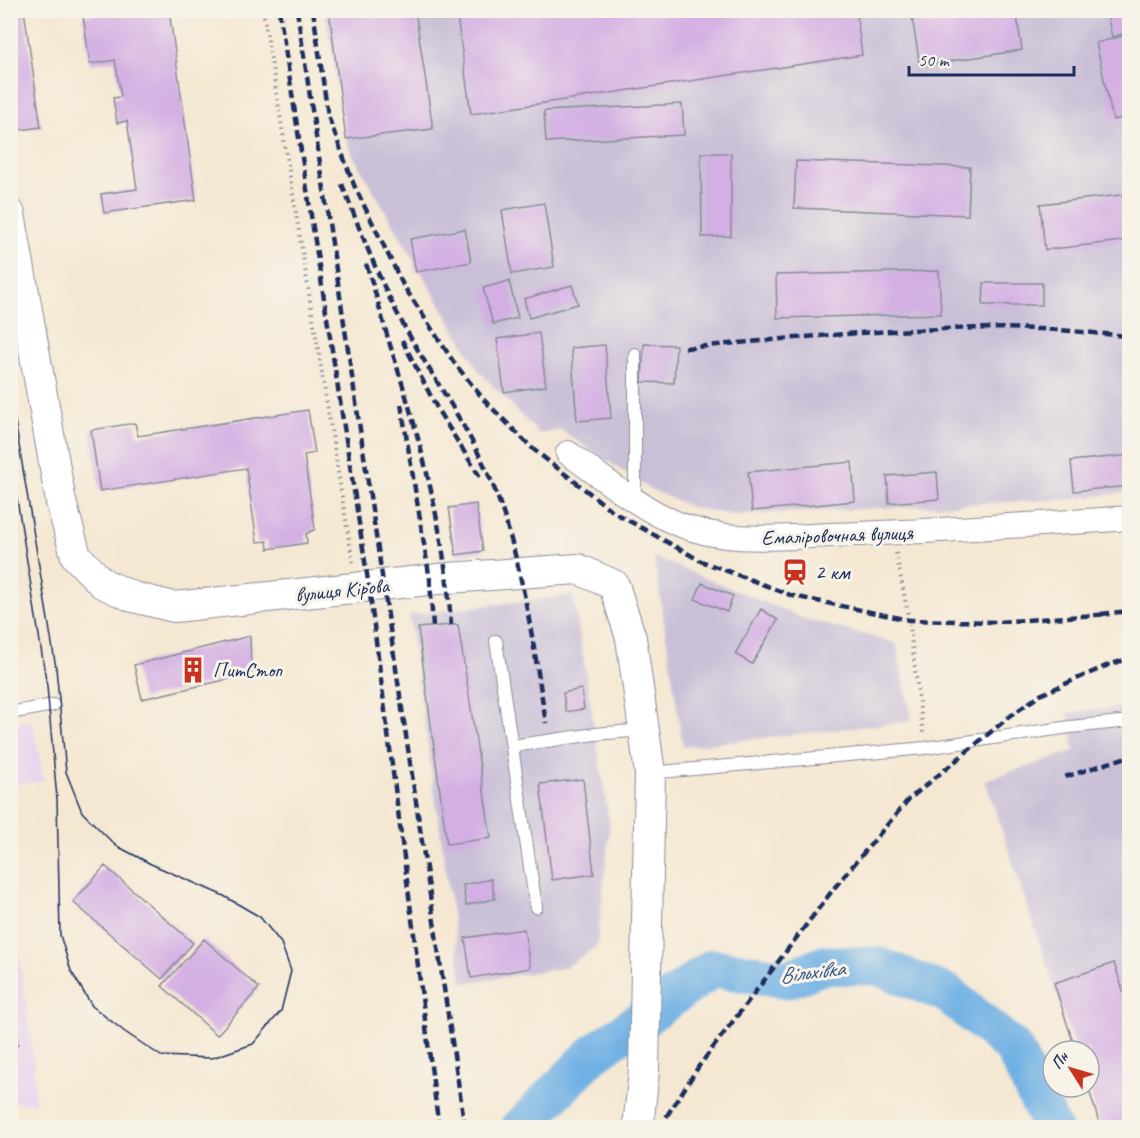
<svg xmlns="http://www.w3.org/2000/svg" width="1140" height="1138" font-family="Caveat,sans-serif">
  <rect width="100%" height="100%" fill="#f7f3e8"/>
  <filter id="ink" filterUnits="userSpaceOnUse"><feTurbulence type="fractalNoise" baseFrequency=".0167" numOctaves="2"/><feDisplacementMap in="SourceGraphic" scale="12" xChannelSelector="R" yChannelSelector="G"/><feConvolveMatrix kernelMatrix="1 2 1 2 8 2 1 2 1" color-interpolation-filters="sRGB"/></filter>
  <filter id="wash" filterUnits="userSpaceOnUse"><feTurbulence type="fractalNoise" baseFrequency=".008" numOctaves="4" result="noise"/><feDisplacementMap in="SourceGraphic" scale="24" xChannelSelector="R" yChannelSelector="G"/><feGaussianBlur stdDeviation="1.35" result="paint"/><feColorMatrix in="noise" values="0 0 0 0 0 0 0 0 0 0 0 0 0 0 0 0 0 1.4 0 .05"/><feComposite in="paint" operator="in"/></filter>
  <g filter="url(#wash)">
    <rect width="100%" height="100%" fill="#f5e8d3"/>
    <path fill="#e8d2ee" d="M32,720l12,61 -33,4v-62z
      M10,888l23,166 2,50 -24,-3z"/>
    <path fill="#c9bfd7" d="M325,11h804v481l-56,7 -339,16 -41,-7 -45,-20 -87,-58 -22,4 -60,-63 -128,-219 -5,-13z
      M654,557l151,62 91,24 16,78 -229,26z
      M573,595l37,231 -13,120 -33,22 -102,15 -53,-368z
      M1129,705v422h-28l-13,-40 1,-36h-13l-91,-271 89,-29 -6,-38z"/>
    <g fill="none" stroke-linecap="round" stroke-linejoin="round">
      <path stroke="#70b1e4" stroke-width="39" d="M520,1128l72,-73 121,-87 75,11 36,-14 54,1 70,28 65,54 39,80"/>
    </g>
    <g id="blocks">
      <path fill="#d3afe3" d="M10,10h14l17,117 -29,4z
        M111,10h58l27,190 -92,13 -3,-19 36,-5 -10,-68 -10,2 -4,-25 8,-1 -6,-37 -25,4 -7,-48z
        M329,10h86l18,119 -87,10z
        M456,10h400l6,45 -391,59z
        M911,10h105l6,40 -102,16z
        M1106,10h24v22l-18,5z
        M1130,34v82l-17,4 -17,-77z
        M682,104l2,31 -138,7 -2,-31z
        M701,153h30v83l-29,1z
        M796,161l174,6 -2,48 -174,-7z
        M1130,194v46l-85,10 -5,-46z
        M544,203l10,64 -42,7 -10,-64z
        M465,229l6,33 -55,10 -6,-33z
        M939,271l2,43 -164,4 -1,-43z
        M509,281l9,37 -25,6 -10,-36z
        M984,283h58v22h-59z
        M572,285l6,19 -49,14 -5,-19z
        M539,333l7,53 -42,6 -7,-53z
        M644,344l32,1 -2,38 -32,-1z
        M605,345l6,73 -34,3 -6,-73z
        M308,410l7,43 -11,2 11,74 -9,5 1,9 -39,6 -1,-8 -10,1 -11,-74 -146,23 -9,-61 44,-7 3,13z
        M1130,455v31l-56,5 -3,-30z
        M852,462l3,39 -103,10 -4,-39z
        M937,472l2,27 -50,4 -2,-27z
        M476,504l7,47 -27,4 -7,-47z
        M702,583l31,13 -6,16 -32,-13z
        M761,609l17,11 -26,44 -17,-10z
        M451,625h7l33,213 -44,6 -29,-216z
        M250,636l1,38 -109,25 -8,-34z
        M581,689l3,20 -18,3 -3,-19z
        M583,779l11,95 -42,6 -12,-96z
        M105,866l88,77 -31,36 -89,-77z
        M491,879l4,20 -29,6 -3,-20z
        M524,929l6,39 -59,10 -6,-40z
        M204,939l55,49 -42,47 -55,-49z
        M1114,963l16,48v117h-29l-13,-41 1,-36h-13l-22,-68z
        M10,1005l8,40 -8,1z"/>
    </g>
  </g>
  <g filter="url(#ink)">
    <use href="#blocks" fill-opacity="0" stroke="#888c98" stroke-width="1.5"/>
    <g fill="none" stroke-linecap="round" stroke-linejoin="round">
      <g stroke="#888c98" stroke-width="14">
        <path id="service" d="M635,354v147
          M496,641l40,266
          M10,713l43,-8
          M512,746l83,-12 49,-4
          M650,773l275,-25 145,-21 60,-6"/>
      </g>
      <g stroke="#888c98" stroke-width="26">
        <path id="minor" d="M568,453c35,25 70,54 110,71 48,20 102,13 152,11 100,-3 200,-10 300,-17"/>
      </g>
      <g stroke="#888c98" stroke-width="32">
        <path id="tertiary" d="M10,214l51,288 15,54 26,27 31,14 41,10 274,-29 130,-9 36,16 17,53 19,135 -6,297 -6,58"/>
      </g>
      <path stroke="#888c98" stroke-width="4" stroke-dasharray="1.5 4.5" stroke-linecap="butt" d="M263,10l90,554
        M896,553l13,67 14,113"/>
      <use href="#service" stroke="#fff" stroke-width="12"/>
      <use href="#minor" stroke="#fff" stroke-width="24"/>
      <use href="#tertiary" stroke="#fff" stroke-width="30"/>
      <path stroke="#1b2f5e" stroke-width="1.5" d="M10,391l46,277 10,104 16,40 33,33 36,19 73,32 36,21 21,26 10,28 -10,40 -28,33 -41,14 -51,-2 -36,-24 -33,-26 -21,-35 -11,-36 -3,-136 -10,-113 -37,-231"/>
      <path stroke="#1b2f5e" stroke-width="4.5" stroke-dasharray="9 4.5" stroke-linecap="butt" d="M279,10l90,577 70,541
        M297,10l168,1118
        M313,10l15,106 26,69 49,100 52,79 30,37 48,48 82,64 86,48 92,35 116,24 88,2 113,-8
        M342,184c20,51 39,102 66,149 31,55 70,108 91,168 25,72 35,147 47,222
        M366,264c10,28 16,56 25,84 29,90 54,182 60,277
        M402,340l37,72 43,68
        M685,348c117,-11 236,-23 354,-19 30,1 60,5 91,7
        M401,404l29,176 3,47
        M1101,614l29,-3
        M1065,777l65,-21
        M659,1128l40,-62 136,-179 73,-87 101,-83 31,-22 66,-29 24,-8"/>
    </g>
  </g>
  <defs>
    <g id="station-bare" transform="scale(2.07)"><path d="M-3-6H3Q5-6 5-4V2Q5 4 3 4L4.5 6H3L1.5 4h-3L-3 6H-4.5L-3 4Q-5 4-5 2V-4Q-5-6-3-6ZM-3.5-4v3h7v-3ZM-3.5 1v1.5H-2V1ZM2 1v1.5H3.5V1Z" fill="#c8321e" stroke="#f7f3e8" stroke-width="2.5" paint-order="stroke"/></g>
    <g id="building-bare" transform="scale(2.07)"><path d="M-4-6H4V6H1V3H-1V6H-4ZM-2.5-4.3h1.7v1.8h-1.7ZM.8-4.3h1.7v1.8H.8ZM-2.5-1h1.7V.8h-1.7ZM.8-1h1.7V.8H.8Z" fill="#c8321e" stroke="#f7f3e8" stroke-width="2.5" paint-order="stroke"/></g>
  </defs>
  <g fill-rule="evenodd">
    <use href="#station-bare" x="795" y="572"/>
    <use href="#building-bare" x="193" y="670"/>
  </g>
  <g text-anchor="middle" stroke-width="6" stroke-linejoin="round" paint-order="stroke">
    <g font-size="21" fill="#1b2f5e" stroke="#f7f3e8">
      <text transform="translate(837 535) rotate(-2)" y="7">Емаліровочная вулиця</text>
      <text transform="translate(342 590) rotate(-6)" y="7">вулиця Кірова</text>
    </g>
    <g font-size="21" fill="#1b2f5e" stroke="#f7f3e8" text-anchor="start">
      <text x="815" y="579">2 км</text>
      <text x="213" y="677">ПитСтоп</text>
    </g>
    <g font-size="22" font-style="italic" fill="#355686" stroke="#f7f3e8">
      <text transform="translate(812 971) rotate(-7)" y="8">Вільхівка</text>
    </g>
  </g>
  <rect width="1140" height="1138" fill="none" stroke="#f7f3e8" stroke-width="36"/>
  <g transform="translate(1071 1069) rotate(307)"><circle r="28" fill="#f7f3e8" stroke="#9fa5b1" stroke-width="1.5"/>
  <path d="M0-4.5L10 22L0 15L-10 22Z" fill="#c8321e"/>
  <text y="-9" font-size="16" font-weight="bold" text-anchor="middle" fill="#1b2f5e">Пн</text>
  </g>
  <path d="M909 66v9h165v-9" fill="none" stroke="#1b2f5e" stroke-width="3"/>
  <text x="918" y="66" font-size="18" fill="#1b2f5e" stroke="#f7f3e8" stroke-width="4.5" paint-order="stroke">50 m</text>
</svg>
